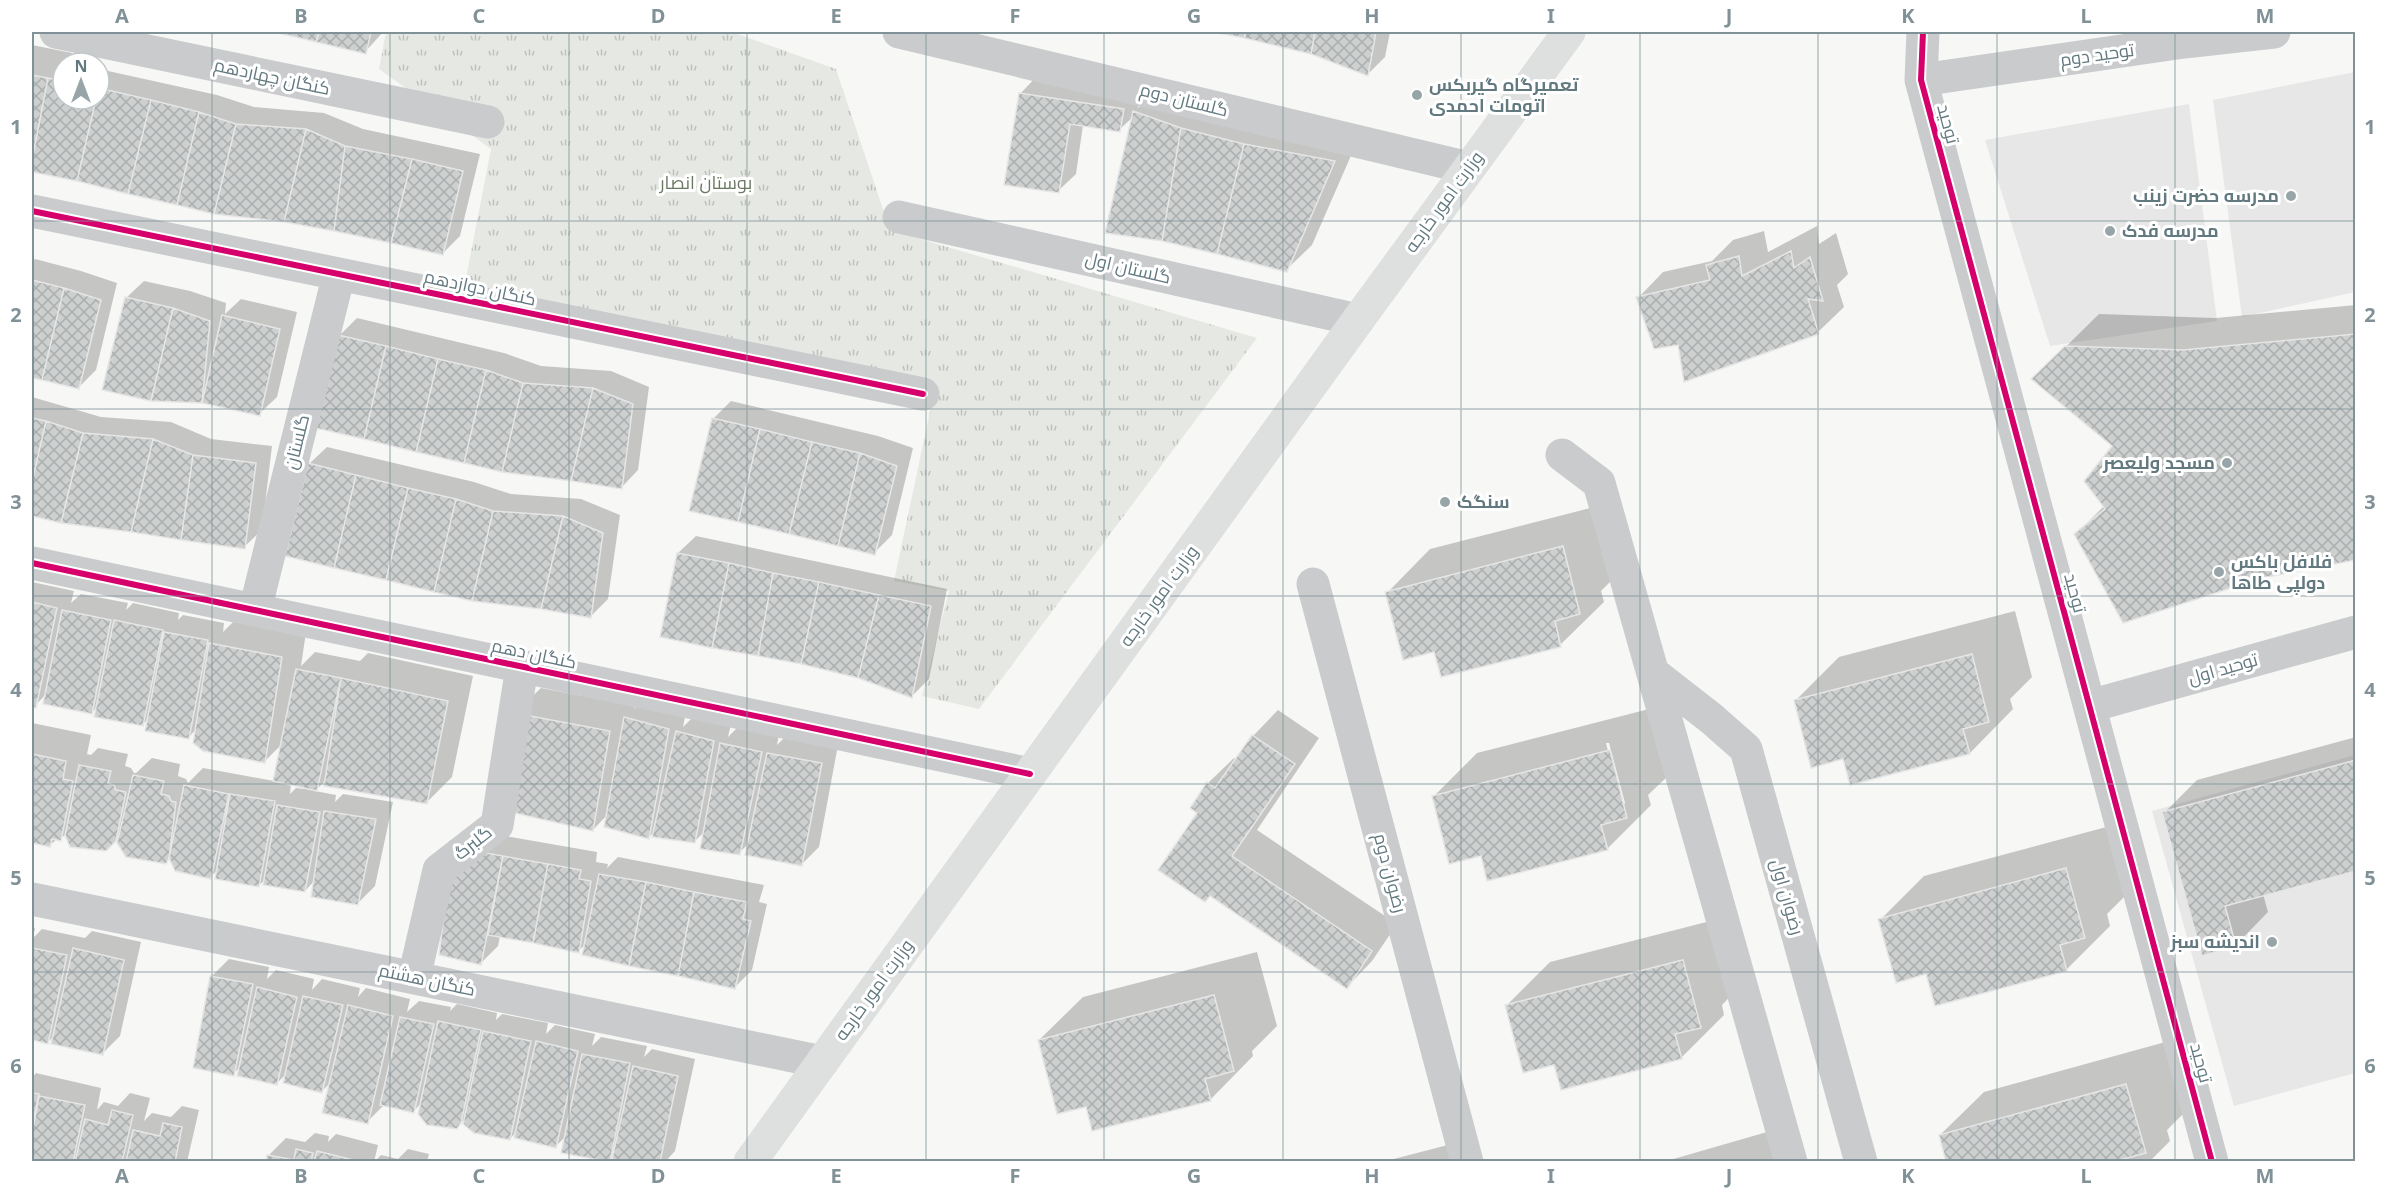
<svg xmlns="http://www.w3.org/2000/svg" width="2387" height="1193" font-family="'Noto Sans',Cairo,sans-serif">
  <defs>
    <pattern id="park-tufts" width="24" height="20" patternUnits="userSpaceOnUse" patternTransform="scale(1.5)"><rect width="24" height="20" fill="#e6e9e3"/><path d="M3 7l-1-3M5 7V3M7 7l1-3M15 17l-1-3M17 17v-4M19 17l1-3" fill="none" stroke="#bec2bd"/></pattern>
    <pattern id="building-cross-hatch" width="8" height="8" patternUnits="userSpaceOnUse" patternTransform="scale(1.5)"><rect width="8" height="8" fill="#ced0d0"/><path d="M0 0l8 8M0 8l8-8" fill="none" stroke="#abaeae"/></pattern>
  </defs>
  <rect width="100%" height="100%" fill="#f7f7f6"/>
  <path fill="#e6e7e6" d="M2355,72v220l-113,25 -29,-217z
    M2189,104l28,217 -167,25 -65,-206z
    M2355,755v318l-121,33 -82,-295z"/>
  <path fill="url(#park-tufts)" d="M386,32h346l104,37 54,161 367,108 -278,371 -57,-13 27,-105 -55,-10 41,-193 -470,-105 26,-134 -112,-80z"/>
  <path fill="#0003" fill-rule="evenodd" d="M279,32h104l-18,20z
    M1219,32h171l-5,25 -17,17 -56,-22z
    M32,45l40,8 -1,9 2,1h-10v36h36v-30l118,26 37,12 70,6 39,16 117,25 -20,82 -18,18 -107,-24 -303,-60z
    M1037,76l103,16 -2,16 13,-14 209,41 -48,110 -26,25 -153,-153 -14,13 -36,-5 -7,49 -18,17 -38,-97z
    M1817,226l2,18 17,-11 12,41 -11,11 7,22 -26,25 -138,12 -42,-46 25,-26 49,-11 21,-21 31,-9 4,21z
    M35,259l46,12 36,12 -21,87 -18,18 -46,-12v-113z
    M144,281l46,10 36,12 -1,11 16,-15 56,13 -20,85 -18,17 -57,-13 -76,-103z
    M2356,305v254l-280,-25 29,-29 9,-59 -81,-67 66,-65 117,4z
    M357,318l147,35 37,13 70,5 38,16 -11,83 -17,18 -282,-152z
    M32,397l69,20 70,5 40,17 61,7 -10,84 -18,17 -182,-26 -30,-7z
    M731,401l147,35 35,12 -21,87 -18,18 -161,-134z
    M327,447l147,35 37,12 70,5 39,16 -12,84 -17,17 -282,-152z
    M1606,504l17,65 -22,22 3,11 -44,43 -124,5 -49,-57 43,-44z
    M696,536l251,53 -18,90 -17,17 -234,-143z
    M32,582l42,9 -3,12 10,-9 47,9 -2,7 7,-7 46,10 -1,7 5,-5 41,8 -1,9 13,-13 70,13 -5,34 14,-14 45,9 8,-8 105,23 -21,101 -25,25 -101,-22 -11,11 21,4 -1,7 8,-8 50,8 -18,84 -18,18 -42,-24 -10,11 -39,-12 -7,6 -41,-15 -8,7 -40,-19 -5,4 -44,-27 -15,15 -35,-5 -6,-10 -5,4h-3l-7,6 -18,-4v-118l59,12 -4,19 4,1 7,-7 30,6 -3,12 6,2 3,5h2l16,-15 28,6 -2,12 8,3 2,4 15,-15 71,13 8,-37 -17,17 -68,-33 -8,9 -40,-19 -7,7 -45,-18 -5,5 -46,-18 -11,12 -3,-1zM291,784l13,3v2l-8,-1 -6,6z
    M2015,611l17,66 -22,22 3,10 -43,44 -126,5 -48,-58 43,-43z
    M541,688l94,18 -1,3 8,-8 44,11 -3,15 12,-12 36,9 -3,13 11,-11 40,8 -2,11 9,-9 52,9 -19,102 -17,17 -53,-21 -10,10 -35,-21 -9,9 -40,-10 -6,6 -42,-22 -14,15 -78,-117z
    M1653,708l17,66 -22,21 3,10 -44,44 -125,5 -48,-58 43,-43zM1606,743h3l16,60 -3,3z
    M1278,710l41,28 -62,92 140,94 -25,37 -25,26 -137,-92 -10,-82 8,-30 26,-25 3,2 16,-24z
    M2356,737v132l-93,25 5,18 -32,33 -72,-132 33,-33z
    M2110,826l18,67 -21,21 3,12 -43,43 -131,35 -9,-31 -47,-53 44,-44z
    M471,830l126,22 -1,10 12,2 -1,4 11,-11 146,28 -5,17 8,2 -15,66 -17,17 -149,-43 -8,7 -78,-15 -2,10 -17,17z
    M1726,917l17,66 -21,22 2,10 -43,43 -126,5 -48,-58 43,-43z
    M32,927l3,1 -2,10 9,-9 43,9 7,-7 49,11 -21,94 -18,18 -47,-19 -7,7 -16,-3z
    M1257,952l20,74 -25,25 1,5 -43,44 -123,5 -48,-65 44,-43z
    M229,959l40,8 -2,12 9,-9 38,9 -2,11 10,-11 38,9 -2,9 8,-9 44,11 -3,13 12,-11 32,6 -1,4 7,-7 40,9 -1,7 6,-6 46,9 -2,11 9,-9 40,9 -3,12 9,-9 46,9 -3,11 8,-8 43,10 -20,92 -10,11h-37l-16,-4 -3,3 -42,-26 -11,11 -39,-15 -7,8 -36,-7 -11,-11 -6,7 -35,-26 -8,9 -29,-7 -18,18 -36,-40 -9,9 -35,-18 -10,10 -37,-16 -7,7 -22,-97z
    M2169,1041l19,68 -21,21 3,11 -21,21h-201l-8,-27 44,-43z
    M36,1073l65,15 -4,22 7,-8 14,4 12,-13 20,5 -6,23 8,-8 19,4 11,-11 17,4 -12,52h-155v-84z
    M1781,1128l10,34h-128z
    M315,1133l14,3 -1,6 8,-8 42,11 -4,17h-107l2,-7 17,-17 19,4z
    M1471,1139l6,23h-95z
    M408,1149l21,5 -2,8h-53l7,-7 17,4z"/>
  <path fill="url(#building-cross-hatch)" stroke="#e6e6e6" stroke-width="1.5" d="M275,32h44l-3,10z
    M319,32h52l-5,22 -50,-12z
    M1213,32h33l-2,6z
    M1246,32h69l-4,22 -67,-16z
    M1315,32h61l-8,44 -57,-22z
    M32,75l16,3 -16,82z
    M48,78l15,3v18h33l-19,82 -45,-9v-12z
    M99,88l52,12 -23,94 -51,-13 19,-82h3z
    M1019,93l105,16 -4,23 -50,-8 -11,69 -55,-8z
    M151,100l48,12 -22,93 -49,-11z
    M1133,111l48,17 -19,113 -57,-8z
    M199,112l37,12 -22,90 -37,-9z
    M236,124l70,5 -22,93 -70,-8z
    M1181,128l63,16 -27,110 -55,-13z
    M306,129l39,17 -11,85 -50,-9z
    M1244,144l91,17 -48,111 -70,-18z
    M345,146l67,13 -21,84 -57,-12z
    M412,159l51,12 -20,84 -52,-12z
    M1791,251l3,17 16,-11 13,44 -15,-2 11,35 -135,48 -6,-37 -24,4 -18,-52 74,-17 -4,-15 33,-9 3,20z
    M32,280l32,8 -22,92 -10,-2z
    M64,288l37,12 -22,89 -37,-9z
    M125,297l48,11 -22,93 -49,-11z
    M173,308l37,13 -8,82 -51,-2z
    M222,315l58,14 -20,87 -58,-13z
    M2356,334v226l-94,18 -139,45 -49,-89 31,-25 -21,-28 28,-35 -81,-67 34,-33 118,4z
    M338,335l48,11 -22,93 -49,-11z
    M386,346l52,13 -22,93 -52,-13z
    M438,359l48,11 -22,93 -48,-11z
    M486,370l37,13 -21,89 -38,-9z
    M523,383l70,5 -22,93 -69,-9z
    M593,388l40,16 -11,85 -51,-8z
    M32,418l14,3 -14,61z
    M712,418l48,11 -22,93 -49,-11z
    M46,421l37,12 -22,90 -29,-7v-34z
    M760,429l52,13 -23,92 -51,-12z
    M83,433l70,6 -22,93 -70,-9z
    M153,439l40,16 -12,85 -50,-8z
    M812,442l48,11 -22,93 -49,-12z
    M860,453l37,13 -22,89 -37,-9z
    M193,455l63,8 -11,86 -64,-9z
    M308,463l48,12 -22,93 -49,-12z
    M356,475l52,13 -22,92 -52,-12z
    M408,488l48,11 -22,93 -48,-12z
    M456,499l37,12 -21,90 -38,-9z
    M493,511l70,5 -22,93 -69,-8z
    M563,516l40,17 -12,85 -50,-9z
    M1563,546l17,68 -25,7 6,26 -120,30 -7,-25 -31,8 -18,-68z
    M677,553l52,10 -17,85 -52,-11z
    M729,563l44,10 -15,83 -46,-8z
    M773,573l46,9 -18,82 -43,-8z
    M819,582l60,13 -21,83 -57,-14z
    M879,595l52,11 -19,92 -54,-20z
    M32,602l25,6 -21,100 -4,-1z
    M62,610l49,10 -19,94 -49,-10z
    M114,620l49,10 -20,96 -49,-9z
    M164,632l44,8 -19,99 -44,-8z
    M209,643l73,14 -17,106 -62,-12 -10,-8z
    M1972,654l17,68 -26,7 7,25 -120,31 -7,-26 -32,9 -17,-68z
    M296,669l45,9 -24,113 -44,-10z
    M341,678l107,23 -21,103 -103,-18z
    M514,713l96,18 -17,100 -96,-22z
    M624,717l45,12 -20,110 -45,-12z
    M676,731l38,10 -19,102 -43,-6z
    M1252,735l43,29 -63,92 140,95 -25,38 -137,-93 -5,6 -47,-32 39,-57 -7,-5 17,-26 8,6z
    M720,743l42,9 -22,103 -40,-6z
    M1610,750l17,68 -26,7 7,25 -121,31 -6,-25 -32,8 -17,-68z
    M767,753l55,10 -20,103 -57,-11z
    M32,754l34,7 -3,18 10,2 -12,60 -9,-2 -2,8 -18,-4z
    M2356,760v111l-131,35 11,40 -34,10 -40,-144z
    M79,765l32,6 -3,12 6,2 2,5 10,2 -10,49 -10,10 -36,-4 -5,-11z
    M133,775l31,6 -3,13 8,2 2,5 5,1 -7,56 -3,6 -40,-7 -9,-14z
    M184,785l45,9 -18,85 -36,-8 -6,-13z
    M230,794l45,7 -16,86 -44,-8z
    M277,805l43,7 -15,80 -42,-7z
    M324,811l52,8 -18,86 -47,-8z
    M453,847l50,9 -22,109 -42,-10z
    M503,856l45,8 -15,79 -45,-8z
    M548,864l33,6 -2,9 12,2 -12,72 -46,-10z
    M2066,868l19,70 -25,7 7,26 -132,35 -9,-32 -30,9 -18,-64z
    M599,874l47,8 -17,84 -47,-11z
    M646,882l48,10 -16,84 -49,-10z
    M694,892l53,10 -4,17 8,2 -16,68 -57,-13z
    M32,948l35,7 -19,89 -16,-4z
    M73,948l51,12 -21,95 -52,-11z
    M1683,960l18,68 -26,6 7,25 -121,31 -7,-25 -31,8 -18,-68z
    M210,976l43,8 -19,92 -41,-8z
    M257,987l40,10 -20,88 -40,-9z
    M1214,995l20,76 -29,8 6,22 -119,30 -6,-24 -29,7 -19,-74z
    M303,996l40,9 -21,88 -39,-10z
    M348,1005l45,11 -25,108 -46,-11z
    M400,1017l34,7 -20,89 -34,-8z
    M438,1021l43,9 -20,93 -4,6 -30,-4 -9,-11z
    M483,1031l48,10 -21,99 -36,-7 -11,-9z
    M536,1041l42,10 -22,97 -42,-10z
    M582,1054l48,9 -20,99 -49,-9z
    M633,1066l45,10 -18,86h-39l-9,-3z
    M2126,1084l20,69 -26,7 1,2h-175l-7,-27z
    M32,1093l7,1 -7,33z
    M39,1096l46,9 -12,57h-41v-28z
    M112,1110l21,5 -11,47h-47l10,-43 23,6z
    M163,1123l19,4 -7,35h-49l7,-32 27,6z
    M296,1149l17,4 -2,9h-45l1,-7 27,5z
    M317,1151l44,11h-47z"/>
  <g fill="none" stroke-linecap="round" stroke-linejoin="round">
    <path stroke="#c9cbcc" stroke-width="33" d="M56,32l432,90
      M899,32l570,136
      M1923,32l-2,48 291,1082
      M1921,80l263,-38 90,-10
      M32,211l891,183
      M899,217l459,103
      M1562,455l37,28 192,679
      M32,563l998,211
      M1313,584l154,578
      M255,610l84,-336
      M1653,673l59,46 34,30 115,413
      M2090,706l266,-74
      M32,899l790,163
      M414,978l25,-108 58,-45 25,-158"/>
    <path stroke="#dedfdf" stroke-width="33" d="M750,1162l608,-842 211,-288"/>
    <g stroke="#fff" stroke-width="10">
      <path id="cycleway" d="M1923,32l-2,48 291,1082
        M32,211l891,183
        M32,563l998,211"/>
    </g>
    <use href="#cycleway" stroke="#d6006c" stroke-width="6"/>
  </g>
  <path fill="none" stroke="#809197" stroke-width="1.5" stroke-opacity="0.55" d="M212,32v1130M390,32v1130M569,32v1130M747,32v1130M926,32v1130M1104,32v1130M1283,32v1130M1461,32v1130M1640,32v1130M1818,32v1130M1997,32v1130M2175,32v1130M32,221h2324M32,409h2324M32,596h2324M32,784h2324M32,972h2324"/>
  <g fill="#97a5a9" stroke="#fff" stroke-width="2">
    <circle cx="1417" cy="95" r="6"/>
    <circle cx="2291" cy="196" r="6"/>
    <circle cx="2110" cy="231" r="6"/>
    <circle cx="2227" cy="463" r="6"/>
    <circle cx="1445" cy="502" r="6"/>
    <circle cx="2219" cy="572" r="6"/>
    <circle cx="2272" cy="942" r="6"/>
  </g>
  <g text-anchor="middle" stroke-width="6" stroke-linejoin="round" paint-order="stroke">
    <g font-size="18" fill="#637980" stroke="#fff">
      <text transform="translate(2097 55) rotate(-8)" y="6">توحید دوم</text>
      <text transform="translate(272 77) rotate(12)" y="6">کنگان چهاردهم</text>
      <text transform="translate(1184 100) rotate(14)" y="6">گلستان دوم</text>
      <text transform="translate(1948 124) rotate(75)" y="6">توحید</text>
      <text transform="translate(1444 202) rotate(-54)" y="6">وزارت امور خارجه</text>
      <text transform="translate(1128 268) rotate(13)" y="6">گلستان اول</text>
      <text transform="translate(480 288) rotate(12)" y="6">کنگان دوازدهم</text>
      <text transform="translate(297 442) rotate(-76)" y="6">گلستان</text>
      <text transform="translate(2075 593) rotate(75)" y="6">توحید</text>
      <text transform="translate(1159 596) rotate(-54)" y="6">وزارت امور خارجه</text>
      <text transform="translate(534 654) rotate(12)" y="6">کنگان دهم</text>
      <text transform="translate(2223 669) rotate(-16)" y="6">توحید اول</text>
      <text transform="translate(473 843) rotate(-38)" y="6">گلبرگ</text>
      <text transform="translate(1390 873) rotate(75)" y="6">رضوان دوم</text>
      <text transform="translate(1787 897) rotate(74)" y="6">رضوان اول</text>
      <text transform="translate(427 980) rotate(12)" y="6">کنگان هشتم</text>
      <text transform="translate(874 990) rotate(-54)" y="6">وزارت امور خارجه</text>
      <text transform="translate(2201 1063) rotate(75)" y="6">توحید</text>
    </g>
    <g font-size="18" font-weight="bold" fill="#637980" stroke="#fff" text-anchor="start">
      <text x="1429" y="91">تعمیرگاه گیربکس<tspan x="1429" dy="21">اتومات احمدی</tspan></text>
      <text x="2279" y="202" text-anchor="end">مدرسه حضرت زینب</text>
      <text x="2122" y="237">مدرسه فدک</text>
      <text x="2215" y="469" text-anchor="end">مسجد ولیعصر</text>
      <text x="1457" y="508">سنگک</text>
      <text x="2231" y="568">فلافل باکس<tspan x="2231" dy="21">دولپی طاها</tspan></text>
      <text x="2260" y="948" text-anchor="end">اندیشه سبز</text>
    </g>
    <g font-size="18" fill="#6a7862" stroke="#fff">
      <text x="706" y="189">بوستان انصار</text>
    </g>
  </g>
  <rect width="2387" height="1193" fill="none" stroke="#ffffff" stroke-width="66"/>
  <g transform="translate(81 81)"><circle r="28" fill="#ffffff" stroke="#c1c9cc" stroke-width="1.5"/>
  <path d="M0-4.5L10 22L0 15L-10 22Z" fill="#97a5a9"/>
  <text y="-9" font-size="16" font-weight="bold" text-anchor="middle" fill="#637980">N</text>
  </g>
  <rect x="33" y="33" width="2321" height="1127" fill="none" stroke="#809197" stroke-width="2"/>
  <g font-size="20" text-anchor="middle" font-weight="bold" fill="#809197">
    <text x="122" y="23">A</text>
    <text x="301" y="23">B</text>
    <text x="479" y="23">C</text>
    <text x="658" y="23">D</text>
    <text x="836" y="23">E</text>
    <text x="1015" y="23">F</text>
    <text x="1194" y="23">G</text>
    <text x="1372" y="23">H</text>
    <text x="1551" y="23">I</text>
    <text x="1729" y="23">J</text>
    <text x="1908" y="23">K</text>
    <text x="2086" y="23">L</text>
    <text x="2265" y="23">M</text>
    <text x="16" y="134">1</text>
    <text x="2370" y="134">1</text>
    <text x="16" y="322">2</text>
    <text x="2370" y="322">2</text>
    <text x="16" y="509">3</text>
    <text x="2370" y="509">3</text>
    <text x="16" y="697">4</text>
    <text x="2370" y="697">4</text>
    <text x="16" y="885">5</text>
    <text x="2370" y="885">5</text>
    <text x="16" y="1073">6</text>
    <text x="2370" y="1073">6</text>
    <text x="122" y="1183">A</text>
    <text x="301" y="1183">B</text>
    <text x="479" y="1183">C</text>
    <text x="658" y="1183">D</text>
    <text x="836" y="1183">E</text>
    <text x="1015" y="1183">F</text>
    <text x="1194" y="1183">G</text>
    <text x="1372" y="1183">H</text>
    <text x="1551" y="1183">I</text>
    <text x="1729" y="1183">J</text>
    <text x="1908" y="1183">K</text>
    <text x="2086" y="1183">L</text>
    <text x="2265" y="1183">M</text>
  </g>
</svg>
